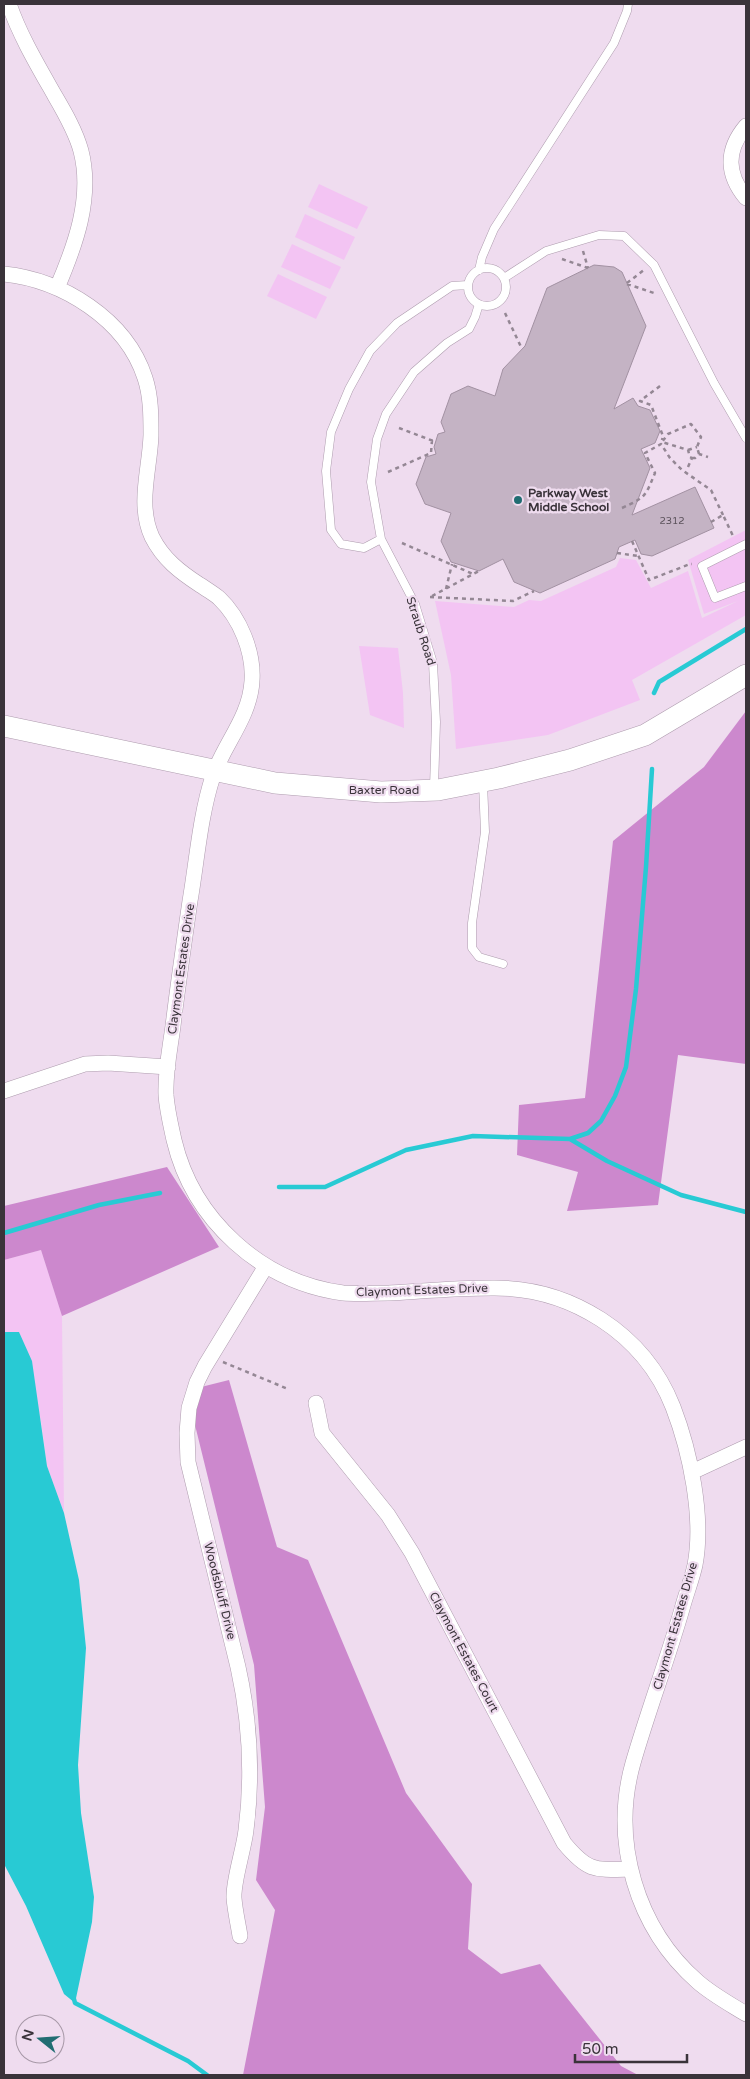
<svg xmlns="http://www.w3.org/2000/svg" width="750" height="2079" font-family="'Varela Round',sans-serif">
  <rect width="100%" height="100%" fill="#efdcef"/>
  <path fill="#f3c4f3" d="M319,184l49,23 -11,22 -49,-22z
    M305,214l50,23 -11,23 -49,-23z
    M292,244l49,23 -11,22 -49,-22z
    M278,274l49,23 -11,22 -49,-23z
    M746,530v85l-114,65 8,20 -92,35 -92,14 -5,-74 -16,-74 79,6 15,-7 12,1 75,-34 4,-9 16,2 15,28 37,-17 14,47 36,-17 -34,13 -16,-54z
    M359,646l39,2 5,45 1,35 -34,-13z
    M41,1250l21,66 2,197 -17,-47 -6,-45 -22,-89h-15v-72z"/>
  <path fill="#cc88cd" d="M746,711v353l-68,-9 -20,150 -91,6 11,-39 -61,-17 2,-50 66,-7 28,-257 91,-74z
    M167,1167l52,80 -157,69 -21,-66 -37,10v-54z
    M229,1380l48,167 31,13 98,233 66,91 -4,65 33,25 39,-10 81,102 17,9h-395l32,-165 -19,-30 9,-73 -11,-142 -59,-240 -2,-36z"/>
  <path fill="#28cad4" d="M4,1332h15l13,29 15,105 17,47 15,67 7,68 -8,117 3,48 13,84 -2,25 -17,81 -11,-9 -38,-88 -22,-42z"/>
  <g fill="none" stroke-linecap="round" stroke-linejoin="round">
    <path stroke="#28cad4" stroke-width="4.5" d="M654,693l5,-11 87,-53
      M570,1139l37,22 74,34 65,17
      M279,1187h46l81,-37 67,-14 97,3 18,-6 13,-12 14,-25 11,-29 10,-78 10,-122 6,-98
      M4,1233l95,-28 61,-12
      M74,1999l1,4 113,58 19,14"/>
  </g>
  <path fill="#c4b3c4" stroke="#a291a2" d="M594,265l20,2 8,5 24,54 -32,83 19,-11 5,8 12,4 10,21 -5,12 -14,6 9,19 -18,47 63,-28 19,41 -62,28 -11,-2 -6,-14 -16,7 -4,12 -75,34 -26,-11 -11,-23 -24,12 -28,-9 -10,-21 10,-28 -26,-9 -9,-20 10,-27 10,-3 -2,-7 4,-13 7,-2 -4,-10 10,-28 17,-8 27,10 8,-27 22,-23 22,-58z"/>
  <g fill="none" stroke-linecap="round" stroke-linejoin="round">
    <g stroke="#ae9cae" stroke-width="9">
      <path id="service" d="M468 287a19 19 0 1 1 38 0a19 19 0 1 1-38 0Z
        M479,270l3,-13 12,-28 120,-186 13,-32 1,-7
        M504,278l42,-27 53,-16 25,1 30,29 60,118 32,55
        M468,285l-16,1 -55,37 -27,28 -21,38 -18,43 -5,39 5,59 10,14 23,4 17,-9 -10,-57 6,-43 9,-25 28,-42 33,-29 22,-14 6,-12 4,-13
        M381,539l34,65 18,59 3,59 -2,66
        M746,544l-44,22 13,32 31,-12
        M483,783l2,49 -13,91v25l7,9 24,7"/>
    </g>
    <g stroke="#ae9cae" stroke-width="16">
      <path id="minor" d="M9,4c11,32 29,62 46,92 10,17 21,36 26,55 12,47 -6,95 -24,137
        M746,126c-21,25 -19,49 0,72
        M4,274c58,6 122,45 141,104 6,18 6,38 6,57 -1,34 -14,69 1,102 11,22 28,35 48,48 2,1 17,11 19,13 21,20 35,54 33,83 -2,36 -28,63 -39,95 -13,40 -16,84 -23,125 -6,42 -12,83 -17,125 -3,23 -8,46 -7,69 1,15 5,31 8,45 19,80 87,142 169,153 15,1 31,0 46,0 34,-2 69,-5 103,-5 78,-1 152,45 181,119 17,44 31,110 22,158 -3,14 -9,29 -13,44 -15,52 -34,102 -49,154 -22,78 3,165 65,219 15,13 32,22 48,32
        M4,1091l81,-27 23,-1 60,4
        M316,1403l6,30 66,82 24,38 152,290c24,29 31,27 66,26
        M692,1472l54,-25
        M240,1936c-2,-13 -5,-25 -6,-38 -1,-17 10,-49 12,-68 7,-55 4,-109 -8,-163l-50,-205 -1,-29 2,-25 8,-26 8,-16 61,-100"/>
    </g>
    <g stroke="#ae9cae" stroke-width="22">
      <path id="secondary" d="M4,726l271,57 106,9 57,-2 61,-12 71,-18 75,-25 101,-60"/>
    </g>
    <path stroke="#948794" stroke-width="2.5" stroke-dasharray="4 4" stroke-linecap="butt" d="M583,251l5,17
      M562,259l26,9
      M627,283l17,-13
      M627,284l27,9
      M505,313l17,36
      M660,386l-20,15 11,4 12,31 -1,4
      M399,428l37,14
      M688,450l9,-3
      M692,458h3l4,-4 9,3
      M688,467l4,-9 -2,-1 -2,-7 -26,-8 6,-8 23,-10 10,13 -4,10 2,7
      M388,472l43,-19 1,-13
      M622,508c24,-11 23,-11 33,-35l-10,-20 16,-9 9,14 12,12 29,20 12,25
      M711,522l12,-7 11,23
      M632,541l17,39 41,-16h2
      M402,543l71,31
      M617,553l21,3
      M446,589l6,-25
      M432,596l47,-25
      M430,597l83,4 21,-10
      M223,1362l65,27"/>
    <use href="#service" stroke="#fff" stroke-width="8"/>
    <use href="#minor" stroke="#fff" stroke-width="15"/>
    <use href="#secondary" stroke="#fff" stroke-width="21"/>
  </g>
  <circle fill="#216d72" stroke="#efdcef" stroke-width="2" cx="518" cy="500" r="5"/>
  <g text-anchor="middle" stroke-width="4.5" stroke-linejoin="round" paint-order="stroke">
    <g font-size="10" fill="#5c535c">
      <text x="672" y="524">2312</text>
    </g>
    <g font-size="12" font-weight="bold" fill="#3a333a" stroke="#efdcef" text-anchor="start">
      <text x="528" y="497">Parkway West<tspan x="528" dy="14">Middle School</tspan></text>
    </g>
    <g font-size="12" fill="#3a333a" stroke="#efdcef">
      <text transform="translate(421 631) rotate(72)" y="4">Straub Road</text>
      <text x="384" y="794">Baxter Road</text>
      <text transform="translate(181 969) rotate(-82)" y="4">Claymont Estates Drive</text>
      <text transform="translate(422 1290) rotate(-2)" y="4">Claymont Estates Drive</text>
      <text transform="translate(220 1591) rotate(76)" y="4">Woodsbluff Drive</text>
      <text transform="translate(675 1626) rotate(-74)" y="4">Claymont Estates Drive</text>
      <text transform="translate(464 1652) rotate(62)" y="4">Claymont Estates Court</text>
    </g>
  </g>
  <rect width="750" height="2079" fill="none" stroke="#3a333a" stroke-width="10"/>
  <g transform="translate(40 2039) rotate(287)"><circle r="24" fill="#efdcef" stroke="#a798a7"/>
  <path d="M0-4L9 19L0 12L-9 19Z" fill="#216d72"/>
  <text y="-8" font-size="14" font-weight="bold" text-anchor="middle" fill="#3a333a">N</text>
  </g>
  <path d="M575 2054v8h112v-8" fill="none" stroke="#3a333a" stroke-width="2.5"/>
  <text x="582" y="2054" font-size="15" fill="#3a333a" stroke="#efdcef" stroke-width="4" paint-order="stroke">50 m</text>
</svg>
